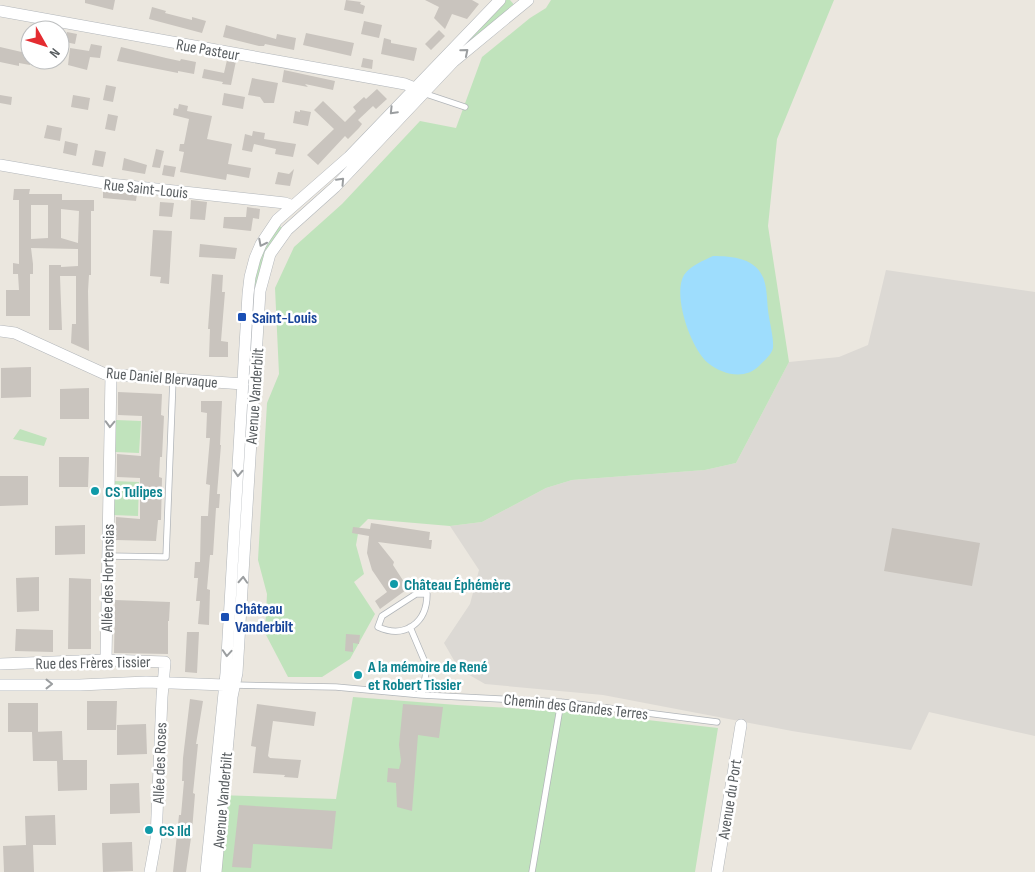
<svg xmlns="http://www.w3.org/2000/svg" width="1035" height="872" font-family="'Sofia Sans Condensed',sans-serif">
  <rect width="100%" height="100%" fill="#ebe7df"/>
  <path fill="#dcd9d4" d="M886,270l149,22v444l-106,-24 -18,38 -119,-19 -189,-36 -118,-11 -26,-15 -15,-26 26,-39 9,-34 -29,-44 32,-4 64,-34 26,-8 133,-10 31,-7 53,-101 50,-5 29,-12z"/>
  <path fill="#c0e3bc" d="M504,0h6l6,7 -77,66z
    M551,0h283l-57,139 -9,87 21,136 -53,101 -31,7 -133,10 -26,8 -64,34 -32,4 -82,-7 -9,9 -3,17 8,29 -10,8 21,32 -25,45 -28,18h-34l-23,-44 2,-39 -9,-34 9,-157 12,-29 -4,-86 19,-41 48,-43 78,-83 36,7 26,-71 48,-39 16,-10z
    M278,224l5,5 -8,9 -21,117h-6l8,-92z
    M116,420l25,1 -2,32 -24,-1z
    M20,429l27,9 -3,8 -31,-7z
    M113,481l26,1 -1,34 -26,-1z
    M353,697l104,8 120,7 141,16 -23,144h-485l8,-77 118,4z"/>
  <path fill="#9eddfd" d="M713,256c19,0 44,2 51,24 3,9 3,20 4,30 1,10 6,28 5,38 -1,6 -9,13 -14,18 -14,14 -36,9 -51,-3 -17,-14 -36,-68 -24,-88 7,-10 19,-14 29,-19z"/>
  <path fill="#c9c4be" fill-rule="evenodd" d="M85,0h30l-2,10 -28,-7z
    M346,0l15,2 -1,2 5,2 -2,8 -19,-4z
    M425,0h47l7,4 -12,15 -15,-5 -7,15 -11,-11 5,-11z
    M152,7l14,4 -1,2 27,7v-3l14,4 -4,12 -53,-14z
    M364,21l18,4 -3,13 -18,-4z
    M226,25l50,14 1,-5 19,4 -2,12 -29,-6 -1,2h-5l-36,-9z
    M439,30l6,6 -14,14 -6,-6z
    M67,32l10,2 -2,10 -10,-2z
    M306,33l48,10 -3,13 -48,-11z
    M384,38l7,2v3l26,5 -3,13 -33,-7z
    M91,44l11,2 -2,12 -10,-1 -3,13 -19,-5 2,-17 19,3z
    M0,47l26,6v2l4,1v9l-11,-2v3l-19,-4z
    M121,47l45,11 14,3 1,-2 15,3 -2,12 -16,-3v2l-61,-12z
    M363,58l10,2 -1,9 -11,-2z
    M227,60l9,1 -5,24 -9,-1 1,-2 -21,-4 2,-9 20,4z
    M284,70l51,11 -2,9 -28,-6 3,3 -26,-5z
    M252,78l26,5 -4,20h-10l-4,-6 -12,-2z
    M106,85l10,2 -3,15 -10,-2z
    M377,89l10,10 -11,10 -3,-3 -15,14 4,4 -3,4 -11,11 -3,-3 -27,29 -11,-10 27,-26 -20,-19 9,-9 22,21 11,-11 -3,-4 11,-10 2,2z
    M224,93l21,4 -2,12 -21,-4z
    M0,95l12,2 -1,8 -11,-2z
    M73,95l17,3 -2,12 -17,-3z
    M179,104l9,2 -1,5 25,5 -5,23 25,5 -4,20 23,4 -2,10 -22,-4 -1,6 -46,-8 4,-20 -5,-1 1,-7h4l5,-25 -16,-4 1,-7 4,1z
    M300,110l11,2 -3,14 -15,-3 2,-12 5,1z
    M108,114l10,2 -3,15 -10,-2z
    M47,125l15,3 -2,13 -16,-3z
    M253,131l12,2 -1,6 32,5 -3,13 -18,-3 1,-5 -22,-5 -2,8 -10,-2 3,-16 7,2z
    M65,141l13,3 -2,12 -13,-3z
    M156,149l8,2 -4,17 -8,-1z
    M95,150l11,2 -3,15 -11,-2z
    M124,158l23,7 -2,9 -23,-4z
    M164,165l12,2 -2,10 -12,-2z
    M294,169l-4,17 -15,-2 3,-12 11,2z
    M14,189h16l-1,5h33v6h32v11h-3v64h-2l-1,16 1,60 -18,-8 1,-19h4v-48h-16l2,54h-13v-65h12v2l17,-1v-17l-47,-1 2,16v10h-3v42h-24v-26h13l-1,-16h-5v-11l6,1v-64h-6zM31,205h17v33l-17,1zM61,209l18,2 -1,32 -17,-5z
    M103,190l34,4 -1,7 -33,-3z
    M191,200l16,2 -2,18 -15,-1z
    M160,202l14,1 -2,14 -13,-1z
    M247,207l13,2 -1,10 -6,-1 -2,13 -28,-3 1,-11h24h-2z
    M153,230l19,1 -3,53 -9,-1 1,-6 -11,-1z
    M200,244l37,4 -2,11 -36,-2z
    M212,274l11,1 -1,17h3l-4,49 7,1v15h-19l1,-28h-2z
    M31,367v30l-30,1v-30z
    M89,388v31h-29v-30z
    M118,392l44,2 -1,21 3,1 -2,41h-2l-1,20 3,1 -1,42h-3l-2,21 -40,-1v-23l24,2v-41l-23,-1v-23l24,2 1,-40 -24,-1z
    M201,401h21l-2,44h1l-4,49h3l-1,14h-3l-3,47h-3l-3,34 3,1 -1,35 -11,-1 2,-23h-4l2,-23h-4l1,-16h5l1,-46h7l2,-31 -4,-1 4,-46h-4l1,-25 -6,-1z
    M59,457h30l-1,30h-29z
    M0,476h28v29l-28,1z
    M371,523l59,9 -1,8h3l-1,9 -53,-7 16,20 -1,3 11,17 11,-3 -9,11 -26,19 -5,-8 12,-9 -15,-22 -5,-17 2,-17 -17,-3 1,-6 17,2z
    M85,525v29l-30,1v-29z
    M892,528l88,15 -8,43 -88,-15z
    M39,577v34l-22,1 -1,-34z
    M69,578l22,1v70h-23z
    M115,600l55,2 -1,19h-1v33l-54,-1z
    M16,629l37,1v22l-38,-1z
    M187,632h12l-2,41 -12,-1z
    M346,634l14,1 -1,9 -6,-1v9l-8,-1z
    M190,699l13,2 -7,43h2l-5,49 2,1 -3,37 -6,41h-13l6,-57h2l3,-34h-2l1,-23z
    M87,701h30l-1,29h-29z
    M8,703h30v29h-30z
    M257,704l59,8 -2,14 -41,-5 -5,35 2,2 31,2 -3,18 -14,-1 1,-2 -32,-2 3,-26 -5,-1z
    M403,704l40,3 -4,31 -21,-3 -6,76 -15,-4 -1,-24 -9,-1 1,-14 11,1 2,-8 -2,-16z
    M146,724l1,30 -30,1v-30z
    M62,731l1,29h24v30l-29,1 -1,-30h-24l-1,-29z
    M139,783l1,30 -30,1v-30z
    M239,805l97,6 -4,38 -79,-5 -2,24 -19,-1z
    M55,815l1,30h-23l1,27h-30l-1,-26 23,-1 -1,-29z
    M132,842l1,29 -30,1 -1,-29z"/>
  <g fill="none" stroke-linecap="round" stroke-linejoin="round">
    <g stroke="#b2b6ba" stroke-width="7">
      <path id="lane" d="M423,93l42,14
        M107,556l59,1 7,-178
        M416,594h11c0,29 -22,45 -49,33l4,-11z
        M410,627l17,40 -5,28
        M234,685l102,2 86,8 139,7 156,20
        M532,872l29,-170"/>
    </g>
    <g stroke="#b2b6ba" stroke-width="12">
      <path id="street" d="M0,11l405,73 10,4
        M0,165l110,19 175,19 8,3
        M0,331l15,2 90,41 138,10
        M106,660l5,-285
        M0,664l106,-4 59,2 -3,35 -6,142 -6,33
        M0,685h80l66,-3 78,3
        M206,872l20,-199 22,-379 2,-17 5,-19 6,-14 16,-24 72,-63 151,-157
        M216,872l16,-175 5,-24 23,-382 10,-37 17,-24 48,-43 119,-126 74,-61
        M717,872l24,-147"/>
    </g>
    <use href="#lane" stroke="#fff" stroke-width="5.5"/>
    <use href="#street" stroke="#fff" stroke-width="11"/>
  </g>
  <defs><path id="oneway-chevron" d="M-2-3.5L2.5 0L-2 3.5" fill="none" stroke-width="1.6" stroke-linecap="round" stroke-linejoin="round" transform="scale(1.25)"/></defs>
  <g stroke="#9b9ea0">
    <use href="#oneway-chevron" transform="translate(465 52) rotate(-40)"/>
    <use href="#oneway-chevron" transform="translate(393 111) rotate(134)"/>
    <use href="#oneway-chevron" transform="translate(341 181) rotate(-47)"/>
    <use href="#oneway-chevron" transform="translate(262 243) rotate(117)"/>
    <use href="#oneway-chevron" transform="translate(110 424) rotate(92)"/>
    <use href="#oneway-chevron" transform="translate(238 473) rotate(93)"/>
    <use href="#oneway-chevron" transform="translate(243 580) rotate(-87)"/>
    <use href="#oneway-chevron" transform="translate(227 653) rotate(94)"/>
    <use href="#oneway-chevron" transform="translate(49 684)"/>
  </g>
  <g fill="#1a4fb4" stroke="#fff" stroke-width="2">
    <rect x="237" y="312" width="10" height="10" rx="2.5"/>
    <rect x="220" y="612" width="10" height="10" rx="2.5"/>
  </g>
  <g fill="#0f9aa8" stroke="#fff" stroke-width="2">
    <circle cx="95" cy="491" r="5"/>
    <circle cx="394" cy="584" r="5"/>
    <circle cx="358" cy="675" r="5"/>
    <circle cx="149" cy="830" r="5"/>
  </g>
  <g text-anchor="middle" stroke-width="5" stroke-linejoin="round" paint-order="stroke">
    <g font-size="16" fill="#585d60" stroke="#fff">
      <text transform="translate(208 49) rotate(10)" y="6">Rue Pasteur</text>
      <text transform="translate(146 188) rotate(6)" y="6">Rue Saint-Louis</text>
      <text transform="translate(162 377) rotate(5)" y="6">Rue Daniel Blervaque</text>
      <text transform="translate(254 396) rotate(-86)" y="6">Avenue Vanderbilt</text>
      <text transform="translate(107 578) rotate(-89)" y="6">Allée des Hortensias</text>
      <text transform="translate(93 662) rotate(-1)" y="6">Rue des Frères Tissier</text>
      <text transform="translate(576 706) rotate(6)" y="6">Chemin des Grandes Terres</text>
      <text transform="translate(159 763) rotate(-88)" y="6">Allée des Roses</text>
      <text transform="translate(729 799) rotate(-81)" y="6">Avenue du Port</text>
      <text transform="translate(222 800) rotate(-85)" y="6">Avenue Vanderbilt</text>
    </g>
    <g font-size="16" font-weight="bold" fill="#164399" stroke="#fff" text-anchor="start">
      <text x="252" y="323">Saint-Louis</text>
      <text x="235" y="614">Château<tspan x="235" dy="18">Vanderbilt</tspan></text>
    </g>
    <g font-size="16" font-weight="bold" fill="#0d838f" stroke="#fff" text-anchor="start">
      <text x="105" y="497">CS Tulipes</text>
      <text x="404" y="590">Château Éphémère</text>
      <text x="368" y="672">A la mémoire de René<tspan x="368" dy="18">et Robert Tissier</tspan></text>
      <text x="159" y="836">CS Ild</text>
    </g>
  </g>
  <g transform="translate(45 45) rotate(129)"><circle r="24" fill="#ffffff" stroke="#bcbebf"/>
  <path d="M0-4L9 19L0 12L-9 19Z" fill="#e42c31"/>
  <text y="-8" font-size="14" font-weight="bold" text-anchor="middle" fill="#585d60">N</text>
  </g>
</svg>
